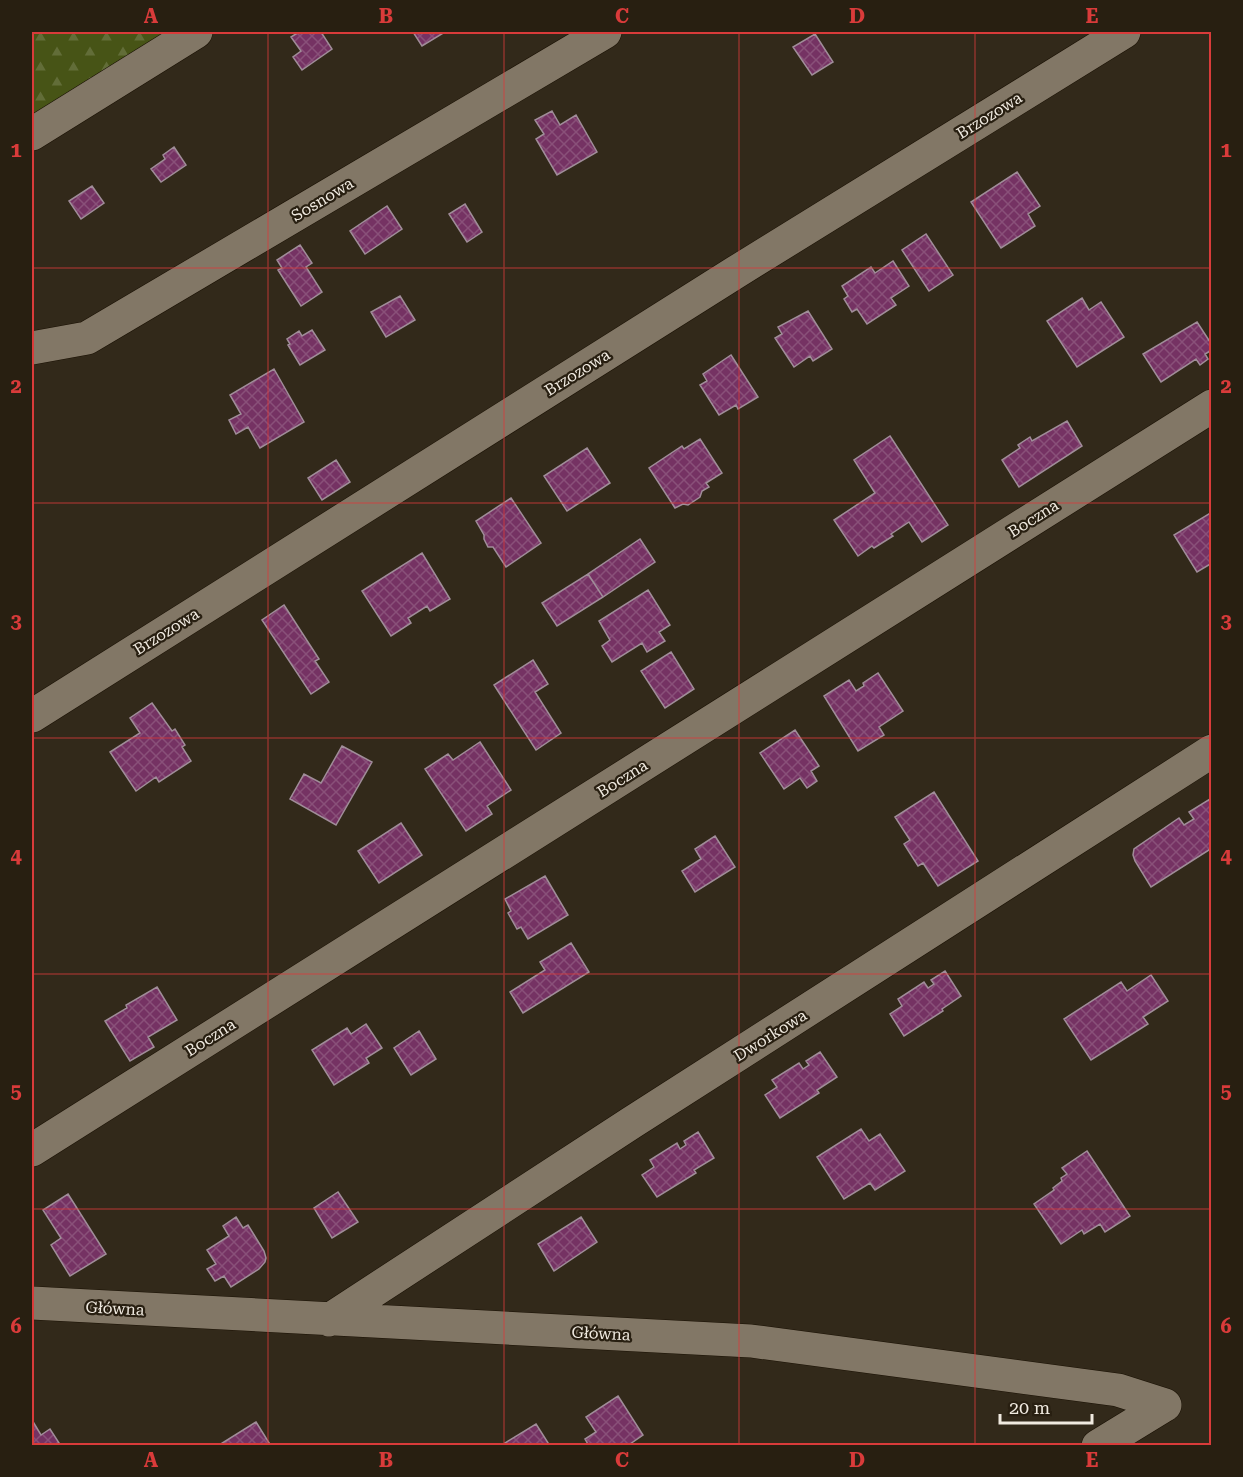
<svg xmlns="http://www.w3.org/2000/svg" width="1243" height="1477" font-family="'Roboto Serif',serif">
  <defs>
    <pattern id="forest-firs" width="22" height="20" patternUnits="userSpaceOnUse" patternTransform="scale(1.5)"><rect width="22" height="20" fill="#475416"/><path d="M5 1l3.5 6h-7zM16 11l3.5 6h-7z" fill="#626d38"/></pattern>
    <pattern id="building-cross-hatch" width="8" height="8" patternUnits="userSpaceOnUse" patternTransform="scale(1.5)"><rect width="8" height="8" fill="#753263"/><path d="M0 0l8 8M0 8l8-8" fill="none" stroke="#895079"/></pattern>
  </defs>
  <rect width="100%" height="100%" fill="#32291a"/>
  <path fill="url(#forest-firs)" d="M32,32h134l-134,87z"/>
  <path fill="url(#building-cross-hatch)" stroke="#a08d99" stroke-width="1.5" d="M299,32h22l11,17 -30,21 -9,-13 8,-6 -10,-14z
    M413,32h32l-23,14z
    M815,34l18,28 -21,13 -19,-28z
    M552,111l8,14 16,-10 21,37 -40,23 -21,-36 8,-5 -9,-14z
    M174,147l12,18 -25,17 -10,-13 14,-10 -2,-4z
    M1017,172l23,34 -12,8 7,12 -34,22 -30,-46z
    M92,186l12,17 -23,16 -12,-18z
    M465,204l17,28 -15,10 -18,-28z
    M387,206l15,23 -37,25 -15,-23z
    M926,234l27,41 -24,16 -27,-41z
    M300,245l12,18 -6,4 16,25 -21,14 -23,-36 4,-2 -5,-8z
    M893,261l16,25 -18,12 5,7 -29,19 -10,-15 -5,3 -8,-13 4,-3 -6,-10 29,-19 4,6z
    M400,296l15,24 -29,17 -15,-25z
    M1082,298l7,12 12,-8 23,35 -47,30 -30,-46z
    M808,311l24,38 -19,12 -3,-5 -16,11 -19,-29 7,-4 -4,-7z
    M1197,322l15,23v5l-7,4 3,5 -8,6 -4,-6 -35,23 -18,-28z
    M312,330l13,20 -25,15 -12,-20 2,-1 -3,-5 12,-8 3,5z
    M731,355l27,42 -20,12 -2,-4 -17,10 -19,-30 7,-4 -4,-7z
    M274,369l30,53 -44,26 -12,-21 -12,7 -7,-14 12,-6 -11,-19z
    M1067,421l15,25 -63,41 -17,-27 18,-12 -2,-3 12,-8 2,4z
    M890,436l58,89 -26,17 -13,-20 -18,12 2,2 -19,12 -2,-2 -14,10 -24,-36 41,-27 -21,-33z
    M700,439l22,34 -16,10 3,4 -7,4 -2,6 -12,8 -5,-1 -8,4 -26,-40 33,-22 2,3z
    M587,448l23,35 -43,28 -23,-35z
    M336,460l14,22 -28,18 -14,-22z
    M511,498l30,45 -35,24 -13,-20h-5l-4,-8v-4l-8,-14z
    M1212,512v51l-15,9 -23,-37z
    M640,539l15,23 -52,35 -15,-23z
    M422,553l28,46 -20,12 -3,-5 -19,12 3,5 -20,13 -29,-45z
    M588,574l15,23 -46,29 -15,-23z
    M648,590l22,35 -11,7 6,9 -18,11 -5,-9 -30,19 -10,-16 8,-6 -11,-19z
    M284,605l35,54 -4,2 14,21 -18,12 -49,-74z
    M671,652l23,37 -29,19 -24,-37z
    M533,660l15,24 -13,8 26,41 -25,17 -42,-65z
    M878,673l25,38 -24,16 5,8 -26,16 -34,-55 25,-16 7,11 8,-5 -1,-3z
    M152,703l20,28 3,-2 10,16 -3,2 9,14 -32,21 -3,-5 -20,14 -26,-39 30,-19 -10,-15z
    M795,730l24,36 -8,5 6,10 -10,7 -7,-10 -16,11 -24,-36z
    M480,742l31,48 -24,16 5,8 -26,17 -41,-62 23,-15 5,6z
    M342,746l30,16 -36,63 -46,-26 14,-25 17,9z
    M934,792l44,69 -40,25 -15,-23 -5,3 -14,-22 6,-4 -15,-23z
    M1210,799l2,3v46l-61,39 -16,-26 -2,-6 1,-6 45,-31 5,7 10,-6 -5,-7z
    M401,823l21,32 -43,28 -21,-32z
    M715,836l20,31 -40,25 -13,-21 19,-12 -6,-10z
    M545,876l23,39 -40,24 -7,-12 -4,2 -9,-16 3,-2 -6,-12z
    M571,943l18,29 -66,41 -13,-21 35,-22 -5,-8z
    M945,971l16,25 -19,13 1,2 -39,25 -14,-22 12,-8 -4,-7 26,-17 4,6 6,-4 -3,-4z
    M1151,975l17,26 -25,16 5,7 -57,36 -27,-41 57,-37 6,9z
    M157,987l20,33 -29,17 6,10 -24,14 -25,-40 22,-13 -1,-3z
    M366,1024l16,24 -16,10 3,5 -35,22 -22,-35 35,-22 4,6z
    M419,1031l17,28 -25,16 -17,-27z
    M820,1052l17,25 -20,13 2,3 -39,25 -15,-23 12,-8 -5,-7 27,-17 4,6 6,-4 -3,-4z
    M861,1129l8,12 11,-7 25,37 -30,19 -5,-7 -26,16 -27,-42z
    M698,1132l16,26 -20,12 2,3 -39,24 -15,-22 12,-8 -4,-7 27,-17 3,6 6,-4 -2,-4z
    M1087,1151l43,65 -25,16 -5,-8 -16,10 -2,-4 -21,14 -27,-40 20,-14 -1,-2 9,-7 -1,-3 6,-4 -5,-6z
    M338,1192l20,30 -26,16 -18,-30z
    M68,1194l38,60 -36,22 -19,-31 10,-7 -18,-28z
    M236,1217l7,11 5,-3 16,26 2,7 -1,4 -6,7 -28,18 -7,-11 -9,5 -8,-12 9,-5 -9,-14 22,-14 -6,-10z
    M581,1217l16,25 -43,29 -16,-27z
    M618,1396l25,39 -16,11h-38l-4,-7 11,-7 -10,-15z
    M32,1420l9,15 9,-6 11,17h-29z
    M256,1422l15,24 -52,-1z
    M536,1424l14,22h-50z"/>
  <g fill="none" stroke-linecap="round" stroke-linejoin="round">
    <g stroke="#1a1104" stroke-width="34">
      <path id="minor" d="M32,134l164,-102
        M32,348l55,-10 518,-306
        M32,716l704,-444 388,-240
        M32,1150l1180,-744
        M32,1303l719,38 367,49 47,15
        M329,1320l302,-197 581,-372
        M1098,1446l67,-41"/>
    </g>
    <use href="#minor" stroke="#827766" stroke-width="33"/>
  </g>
  <path fill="none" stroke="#d93b3a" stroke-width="1.5" stroke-opacity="0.55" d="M268,32v1414M504,32v1414M739,32v1414M975,32v1414M32,268h1180M32,503h1180M32,738h1180M32,974h1180M32,1209h1180"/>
  <g text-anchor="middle" stroke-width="4.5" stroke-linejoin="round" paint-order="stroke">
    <g font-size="16" fill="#f0eae0" stroke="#281f11">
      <text transform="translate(989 115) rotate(-32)" y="6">Brzozowa</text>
      <text transform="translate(322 199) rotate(-31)" y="6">Sosnowa</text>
      <text transform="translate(577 372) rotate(-32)" y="6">Brzozowa</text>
      <text transform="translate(1033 518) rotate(-32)" y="6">Boczna</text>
      <text transform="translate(166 631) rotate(-32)" y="6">Brzozowa</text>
      <text transform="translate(622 778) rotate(-32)" y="6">Boczna</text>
      <text transform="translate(770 1035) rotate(-32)" y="6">Dworkowa</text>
      <text transform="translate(210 1037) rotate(-32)" y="6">Boczna</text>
      <text transform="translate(115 1308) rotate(3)" y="6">Główna</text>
      <text transform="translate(601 1333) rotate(3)" y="6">Główna</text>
    </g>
  </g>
  <rect width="1243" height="1477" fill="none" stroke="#281f11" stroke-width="66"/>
  <path d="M1000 1414v9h92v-9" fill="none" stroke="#f0eae0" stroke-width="3"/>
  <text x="1009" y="1414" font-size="18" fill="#f0eae0" stroke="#281f11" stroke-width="4.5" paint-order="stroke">20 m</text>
  <rect x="33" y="33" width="1177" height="1411" fill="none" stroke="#d93b3a" stroke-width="2"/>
  <g font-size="20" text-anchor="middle" font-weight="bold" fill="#d93b3a">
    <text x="151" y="23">A</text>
    <text x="386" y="23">B</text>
    <text x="622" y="23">C</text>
    <text x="857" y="23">D</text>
    <text x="1092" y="23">E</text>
    <text x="16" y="157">1</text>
    <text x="1226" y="157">1</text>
    <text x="16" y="393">2</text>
    <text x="1226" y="393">2</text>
    <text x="16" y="628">3</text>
    <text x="1226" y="628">3</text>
    <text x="16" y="863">4</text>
    <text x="1226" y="863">4</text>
    <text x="16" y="1098">5</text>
    <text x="1226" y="1098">5</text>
    <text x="16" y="1333">6</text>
    <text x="1226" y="1333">6</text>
    <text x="151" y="1467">A</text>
    <text x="386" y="1467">B</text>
    <text x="622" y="1467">C</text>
    <text x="857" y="1467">D</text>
    <text x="1092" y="1467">E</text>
  </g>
</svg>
